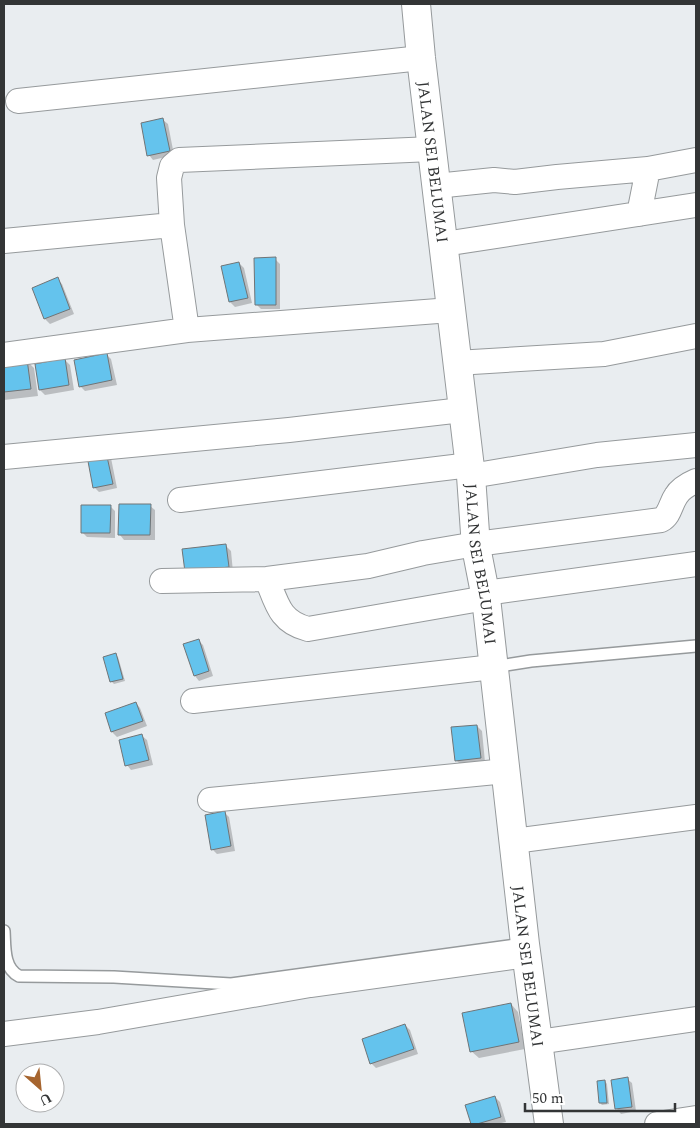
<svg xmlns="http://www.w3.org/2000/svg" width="700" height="1128" font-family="Spectral,serif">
  <rect width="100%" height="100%" fill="#e9edf0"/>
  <path fill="#0003" d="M163,120l5,4 6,31 -21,5 -4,-5z
    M275,259l5,5v45h-19l-5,-5z
    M239,263l5,5 8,35 -17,4 -5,-5z
    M57,279l5,5 12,30 -24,10 -5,-5 -12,-31z
    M106,354l5,5 6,26 -32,6 -5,-5z
    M65,360l5,5 4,25 -29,5 -5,-5z
    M27,361l7,7 4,28 -34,4v-36z
    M88,457l23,1 6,30 -18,4 -5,-5z
    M110,506l5,5v27l-28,-1 -5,-5z
    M150,506l5,4v30h-31l-4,-5z
    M226,546l5,5 2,21 -42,5z
    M198,640l5,5 10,31 -14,5 -4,-5z
    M116,655l2,2 7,24 -11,3 -2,-2z
    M136,703l4,5 7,18 -30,11 -5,-5 -6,-18z
    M477,726l5,5 3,31 -24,3 -5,-5z
    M142,736l5,4 6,25 -22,5 -4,-5z
    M224,812l5,5 6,34 -18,3 -5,-5z
    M511,1004l7,8 7,37 -46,9 -8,-7z
    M405,1025l5,5 8,24 -42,14 -5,-5z
    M627,1079l5,4 4,28 -15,3 -4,-5z
    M605,1081l2,3 2,20 -7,1 -2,-2z
    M495,1097l5,5 6,20 -9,2h-25l-5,-19z"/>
  <path fill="#64c3ed" stroke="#707476" d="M163,118l7,33 -23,5 -6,-33z
    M276,257v48h-21l-1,-47z
    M239,262l9,36 -19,4 -8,-36z
    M58,277l12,32 -26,10 -12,-31z
    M107,353l5,27 -33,7 -5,-27z
    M65,358l4,27 -30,5 -4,-26z
    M27,359l4,30 -27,3v-30z
    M106,452l7,32 -20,4 -6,-32z
    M119,504h32l-1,31h-32z
    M81,505h30l-1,28h-29z
    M226,544l3,23 -44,5 -3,-23z
    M199,639l10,32 -15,5 -11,-32z
    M116,653l7,26 -13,3 -7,-25z
    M136,702l7,19 -32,11 -6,-19z
    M477,725l4,33 -26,3 -4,-34z
    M142,734l7,26 -24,6 -6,-26z
    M225,811l6,35 -20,4 -6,-35z
    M511,1003l8,39 -49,10 -8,-39z
    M405,1024l9,25 -44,15 -8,-25z
    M628,1077l4,30 -17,2 -4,-29z
    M605,1080l2,23h-8l-2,-22z
    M495,1096l6,21 -24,7h-6l-6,-19z"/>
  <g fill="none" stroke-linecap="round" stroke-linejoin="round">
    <g stroke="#969a9c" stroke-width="14">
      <path id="service" d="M493,667l38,-6 165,-15
        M4,931c1,15 -1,37 15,45l95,1 117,7 285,-39"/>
    </g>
    <g stroke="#969a9c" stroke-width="26">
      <path id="minor" d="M18,101l403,-43
        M436,186l58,-6 21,2 42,-5 91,-8
        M639,214l9,-45 48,-9
        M172,225l-3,-47 3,-12 7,-6 253,-11
        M4,241l168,-16 15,105
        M444,244l252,-39
        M4,355l183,-25 264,-20
        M456,363l148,-9 92,-18
        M4,457l285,-27 173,-20
        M471,476l126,-21 99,-10
        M180,500l290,-35
        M267,579c10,25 13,43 41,50l178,-31
        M162,581l105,-2 101,-13 55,-13 53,-9 185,-24c9,-5 9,-15 15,-24 4,-7 13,-12 20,-15
        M485,593l211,-29
        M193,701l300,-34
        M210,800l296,-29
        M514,841l182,-24
        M4,1034l94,-12 212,-37 217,-30
        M538,1042l158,-23
        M657,1124l39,-6"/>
    </g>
    <g stroke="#969a9c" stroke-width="30">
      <g id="tertiary">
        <path id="s1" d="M416,4l5,54 50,418 5,71 10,51 39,346 24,180"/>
      </g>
    </g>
    <use href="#service" stroke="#fff" stroke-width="11"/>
    <use href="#minor" stroke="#fff" stroke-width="24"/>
    <use href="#tertiary" stroke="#fff" stroke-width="28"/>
  </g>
  <g text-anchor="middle" stroke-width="4.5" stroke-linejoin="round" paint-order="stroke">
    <g font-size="16" fill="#333536" stroke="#fff">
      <text dy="6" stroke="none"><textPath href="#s1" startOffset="159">JALAN SEI BELUMAI</textPath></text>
      <text dy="6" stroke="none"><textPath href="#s1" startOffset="564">JALAN SEI BELUMAI</textPath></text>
      <text dy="6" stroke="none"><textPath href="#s1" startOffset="969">JALAN SEI BELUMAI</textPath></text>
    </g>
  </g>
  <rect width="700" height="1128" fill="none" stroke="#333536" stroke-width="10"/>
  <g transform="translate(40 1088) rotate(153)"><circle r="24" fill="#ffffff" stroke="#adaeaf"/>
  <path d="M0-4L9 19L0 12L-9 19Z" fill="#a6652f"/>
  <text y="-8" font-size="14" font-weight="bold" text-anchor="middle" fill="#333536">U</text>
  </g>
  <path d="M525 1103v8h150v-8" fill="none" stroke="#333536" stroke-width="2.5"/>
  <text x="532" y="1103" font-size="15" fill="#333536" stroke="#ffffff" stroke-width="4" paint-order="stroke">50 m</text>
</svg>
